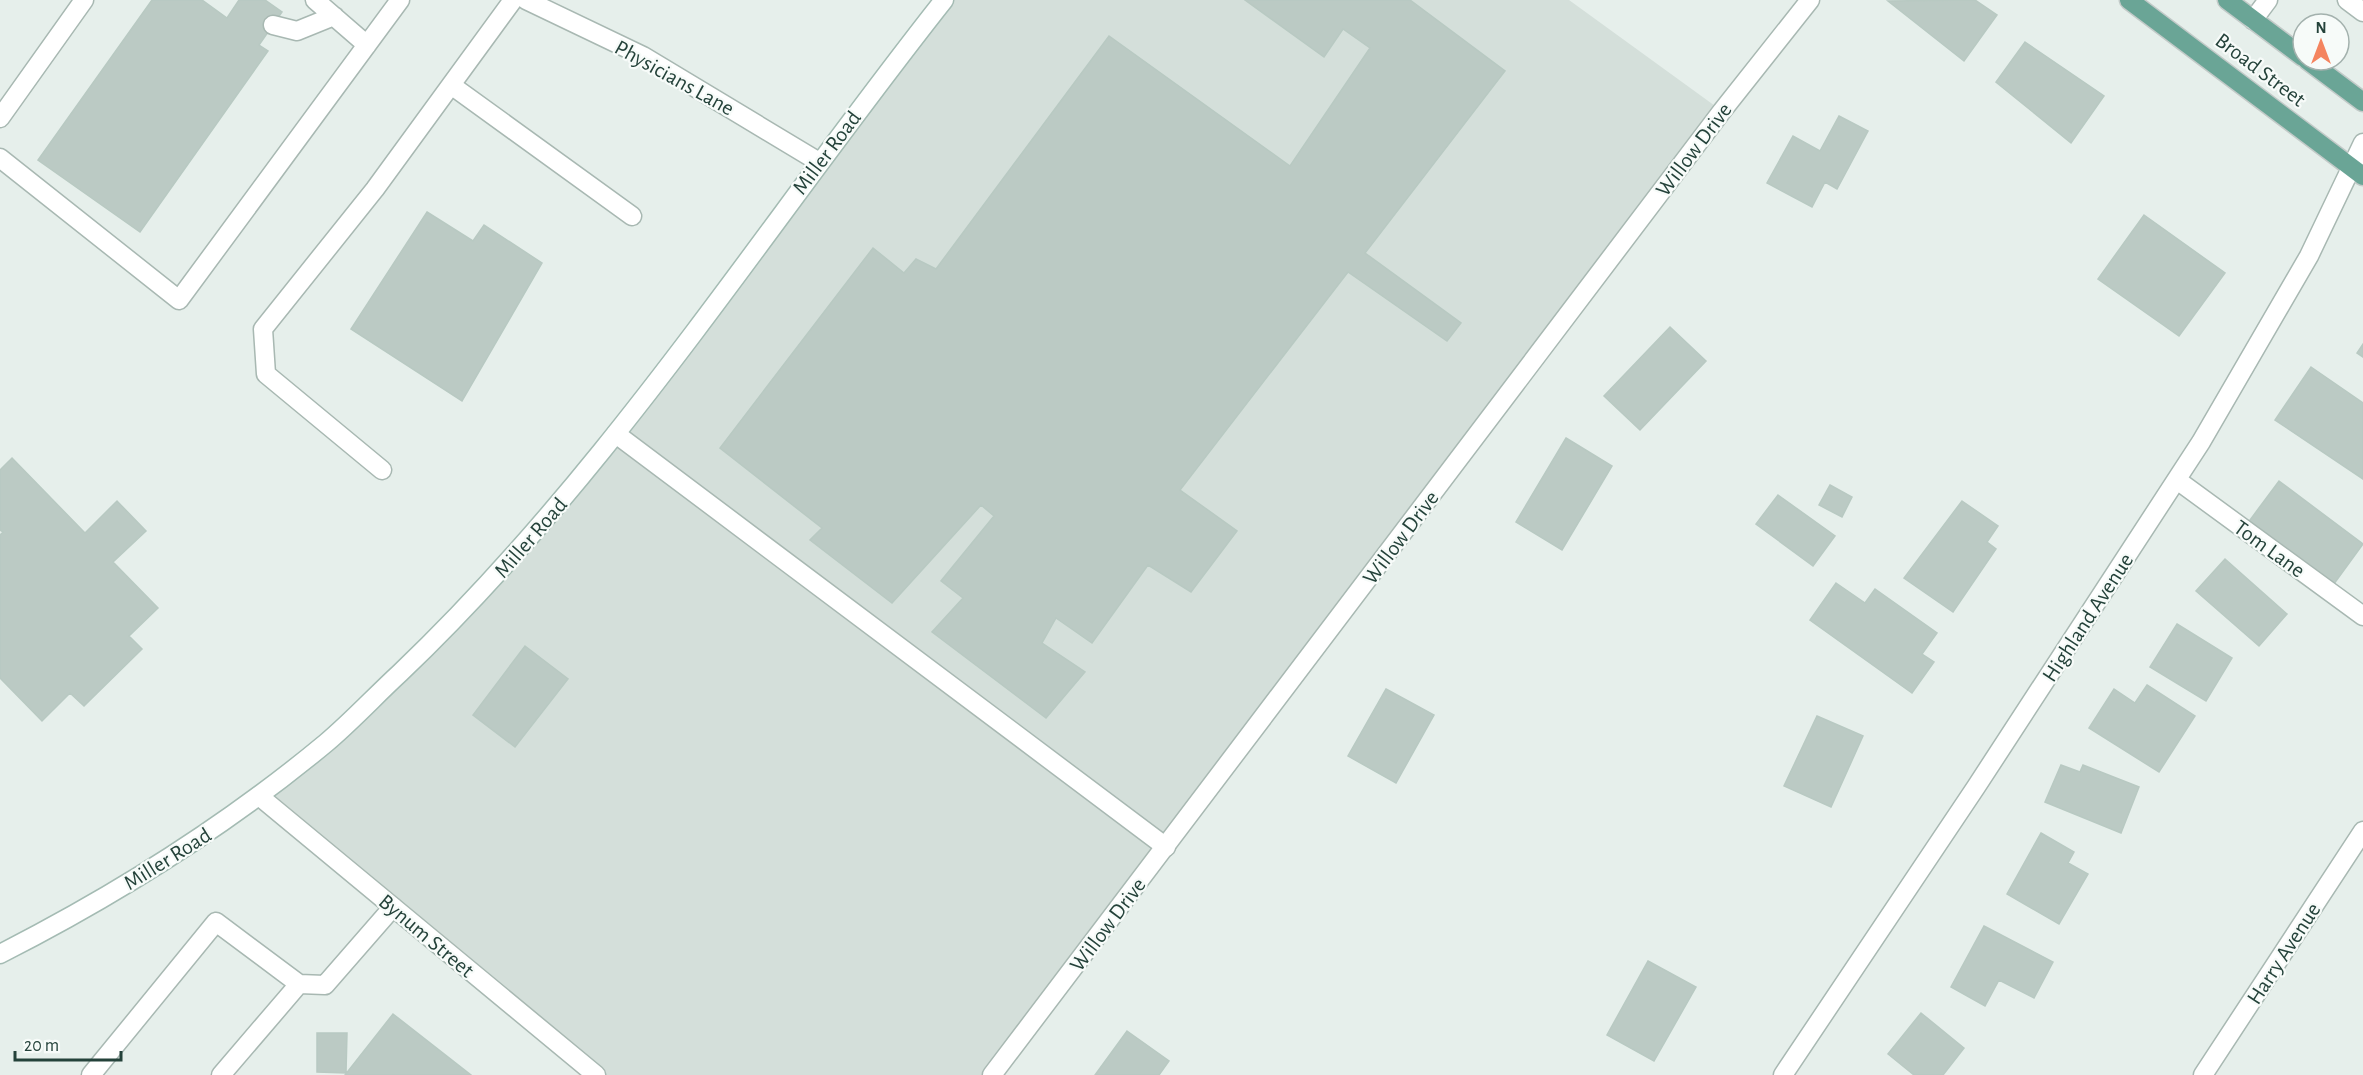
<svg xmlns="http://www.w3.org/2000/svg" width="2363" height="1075" font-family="'Alegreya Sans',sans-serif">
  <rect width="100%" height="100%" fill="#e6efeb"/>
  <path fill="#d4dfda" d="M944,0h625l153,111 -730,964h-396l-337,-279 248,-231z"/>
  <path fill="#bbcac4" stroke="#b8c9c2" stroke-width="1.5" d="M152,0h50l25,18 12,-18h26l17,12 -23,33 9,6 -128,181 -102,-72z
    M1245,0h165l95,71 -140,182 96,70 -14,18 -99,-69 -168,218 57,41 -46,61 -43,-27 -56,78 -36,-25 -14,25 43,29 -39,46 -114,-86 31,-34 -22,-17 53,-65 -13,-11 -89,98 -82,-63 12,-12 -102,-80 153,-200 31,25 12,-14 20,10 173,-233 181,130 80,-118 -27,-19 -19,28z
    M1975,0l22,15 -33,46 -76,-60z
    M2025,42l79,54 -33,47 -75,-61z
    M1839,116l29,15 -31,58 -12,-7 -13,25 -45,-24 26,-47 27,15z
    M427,212l46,29 11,-16 58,38 -80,138 -111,-72z
    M2144,215l81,58 -46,63 -81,-57z
    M1670,327l36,34 -66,69 -36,-34z
    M2363,344v13l-6,-4z
    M2311,367l52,36v76l-88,-59z
    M1566,438l46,28 -50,84 -46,-28z
    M12,458l73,75 32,-32 29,30 -33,31 45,46 -29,28 13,13 -58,57 -14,-13 -28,28 -42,-43v-143l3,-3 -3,-2v-60z
    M2279,481l84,63 -32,44 -84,-64z
    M1830,485l22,12 -10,20 -23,-12z
    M1778,495l57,41 -22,30 -57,-42z
    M1962,501l36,25 -11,16 9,7 -43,63 -49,-34z
    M2225,559l62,55 -28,32 -63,-55z
    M1836,583l29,20 10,-14 62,44 -15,21 12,8 -22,31 -102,-73z
    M2177,624l55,34 -26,43 -56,-34z
    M525,646l43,33 -53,68 -42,-32z
    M2147,685l48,31 -36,56 -70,-44 25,-39 21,14z
    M1386,689l48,26 -38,68 -48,-27z
    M1817,716l46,20 -32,71 -47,-21z
    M2061,765l19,7 3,-7 56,22 -18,46 -76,-31z
    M2041,833l33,19 -6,11 20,11 -29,50 -52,-30z
    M1984,926l69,36 -19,36 -35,-18 -14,26 -34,-19z
    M1648,961l48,26 -42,74 -47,-26z
    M1921,1013l43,35 -21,27h-29l-26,-21z
    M393,1014l78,61h-126z
    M1127,1031l42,30 -10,14h-64z
    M317,1033h30l-1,40 -29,-1z"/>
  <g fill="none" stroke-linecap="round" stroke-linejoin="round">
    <g stroke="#a8b8b2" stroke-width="21">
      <path id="lane" d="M315,0l52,45
        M2347,0l16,12
        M2253,20l15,-20
        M273,25l24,6 37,-15
        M451,85l181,131
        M0,118l84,-118
        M0,158l179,142 221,-300
        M616,434l550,413
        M382,470l-116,-96 -3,-45 112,-140 138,-189
        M299,984l26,1 68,-78
        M91,1075l125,-153 83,62 -78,91"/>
    </g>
    <g stroke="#a8b8b2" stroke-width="21">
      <path id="street" d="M526,0l117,56 176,106
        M2177,480l186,136
        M259,796l337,279
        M992,1075l730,-964 88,-111
        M1783,1075l193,-288 225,-345 108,-186 54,-113
        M2203,1075l160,-244"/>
    </g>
    <g stroke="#a4bbb3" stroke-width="21">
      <path id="secondary" d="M0,954c116,-59 226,-128 326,-211 26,-22 49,-47 74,-70 210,-200 365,-447 544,-673"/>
    </g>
    <g stroke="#c2cac8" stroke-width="21">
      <path id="primary" d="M2129,0l234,176
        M2227,0l76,57
        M2307,60l56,42"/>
    </g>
    <use href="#lane" stroke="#fff" stroke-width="18"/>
    <use href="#street" stroke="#fff" stroke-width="18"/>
    <use href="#secondary" stroke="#fff" stroke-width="18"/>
    <use href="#primary" stroke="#6aa596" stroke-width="18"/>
  </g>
  <g text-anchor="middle" stroke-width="4.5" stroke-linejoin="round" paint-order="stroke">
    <g font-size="22" fill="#24423a" stroke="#f7fbf9">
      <text transform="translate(2261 69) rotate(37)" y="8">Broad Street</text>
      <text transform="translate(675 77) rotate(29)" y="8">Physicians Lane</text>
      <text transform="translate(1693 149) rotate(-53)" y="8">Willow Drive</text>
      <text transform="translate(826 152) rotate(-53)" y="8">Miller Road</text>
      <text transform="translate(530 537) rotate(-49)" y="8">Miller Road</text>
      <text transform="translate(1400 537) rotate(-53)" y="8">Willow Drive</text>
      <text transform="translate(2270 548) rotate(36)" y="8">Tom Lane</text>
      <text transform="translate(2087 617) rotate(-57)" y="8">Highland Avenue</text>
      <text transform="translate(167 858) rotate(-32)" y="8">Miller Road</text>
      <text transform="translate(1107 924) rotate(-53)" y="8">Willow Drive</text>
      <text transform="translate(427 935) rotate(40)" y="8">Bynum Street</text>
      <text transform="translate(2283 953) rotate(-57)" y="8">Harry Avenue</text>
    </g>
  </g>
  <g transform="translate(2321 42)"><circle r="28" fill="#f7fbf9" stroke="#a3b1ad" stroke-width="1.5"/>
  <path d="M0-4.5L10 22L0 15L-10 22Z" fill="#f4845f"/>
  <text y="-9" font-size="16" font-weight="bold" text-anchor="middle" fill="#24423a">N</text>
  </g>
  <path d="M15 1051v9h106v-9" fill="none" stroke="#24423a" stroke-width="3"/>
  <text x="24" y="1051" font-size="18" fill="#24423a" stroke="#f7fbf9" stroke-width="4.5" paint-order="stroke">20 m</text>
</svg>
